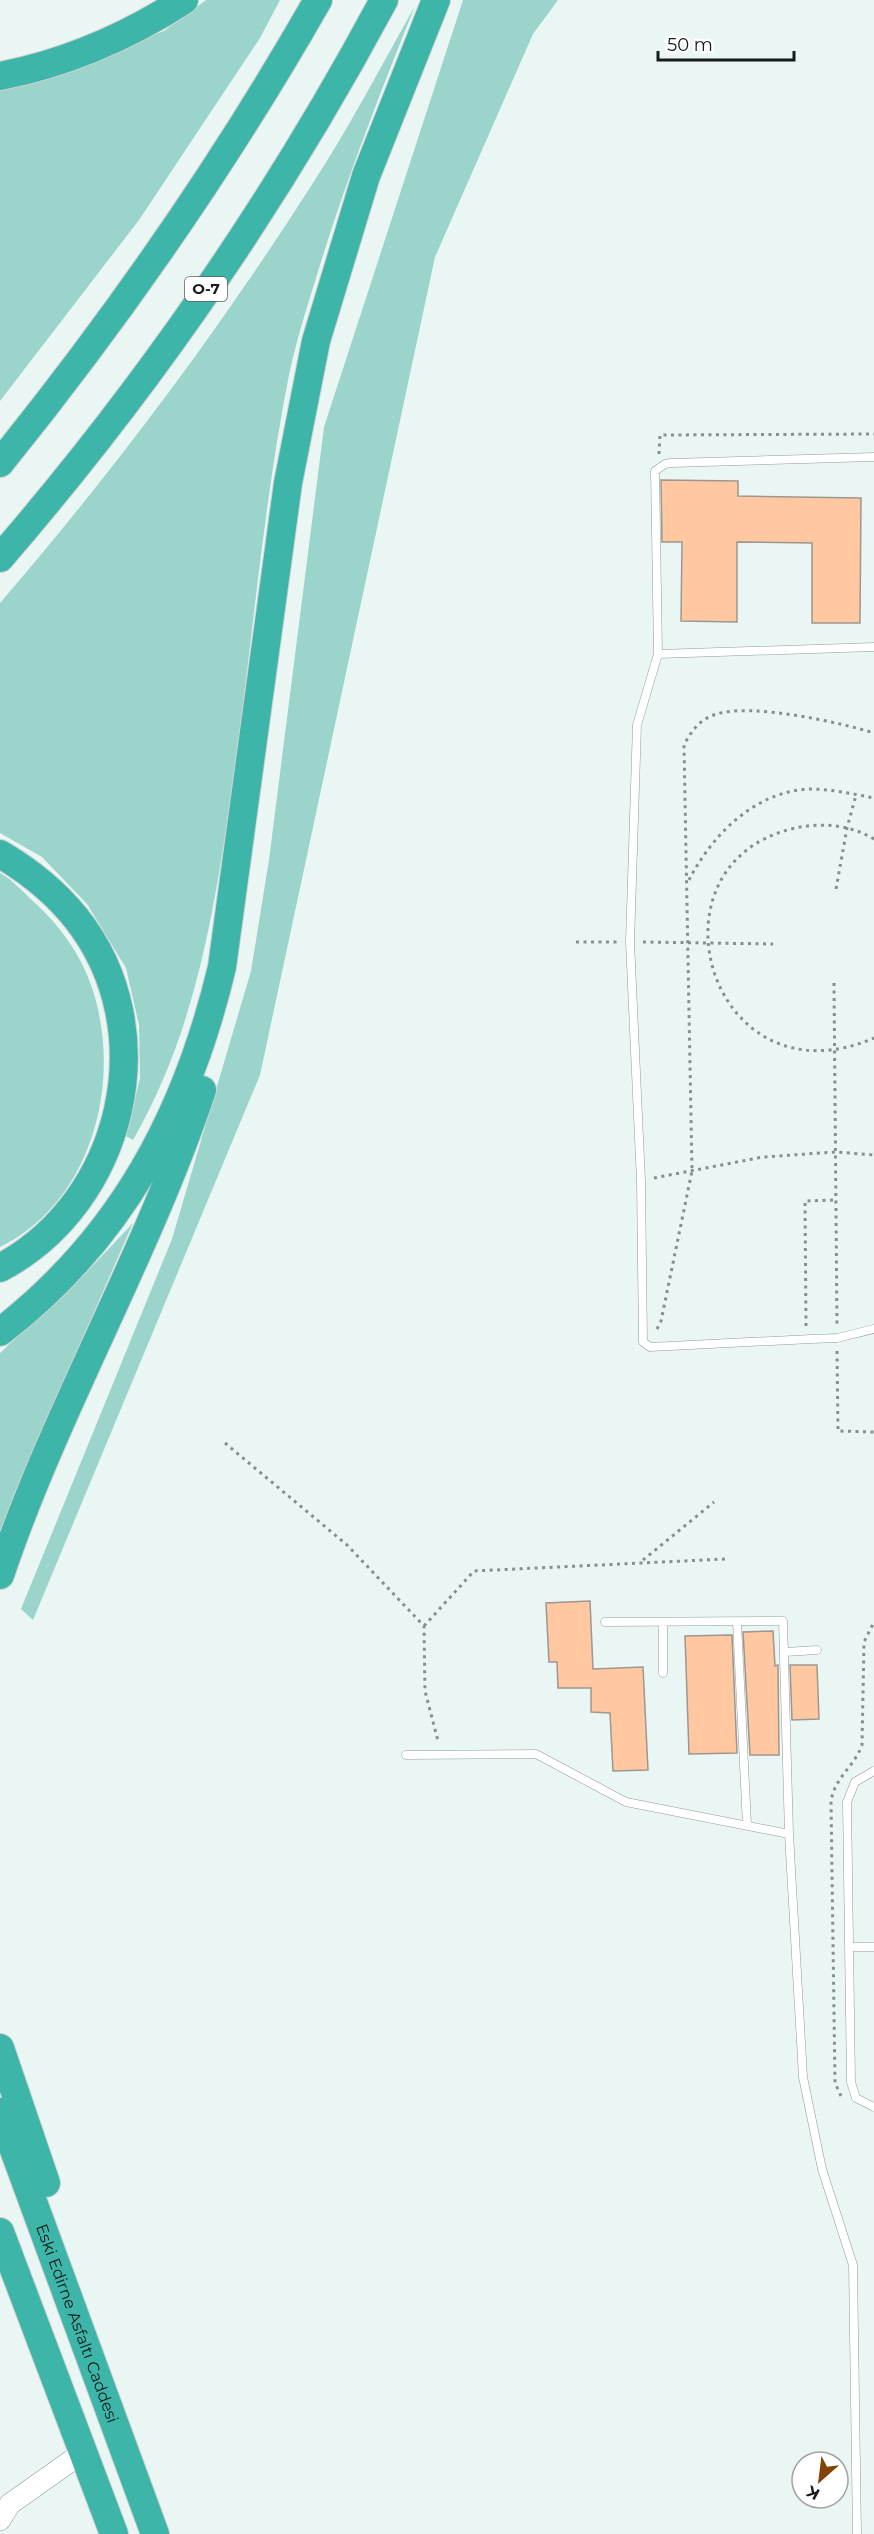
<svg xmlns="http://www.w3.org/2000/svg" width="874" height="2534" font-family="Montserrat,sans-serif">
  <rect width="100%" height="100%" fill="#eaf6f4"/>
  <path fill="#9bd4cb" d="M206,0h74l-20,38 -121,182 -139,181v-317l59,-15 105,-38z
    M463,0h95l-25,34 -98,223 -175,818 -227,545 -12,-11 151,-370 79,-268 18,-111 55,-433z
    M415,6c-36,90 -71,179 -99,272 -10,32 -20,64 -27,97 -28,141 -38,285 -59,427 -17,118 -37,234 -97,338l-7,-4 14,-58 -1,-53 -13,-57 -39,-64 -45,-47 -42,-24v-230c119,-138 228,-285 325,-439 32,-51 60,-105 90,-158z
    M0,873c13,7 24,20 35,30 24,22 45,50 56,82 33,93 2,217 -91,262z
    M133,1223l-119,271 -14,41v-182l83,-77z"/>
  <path fill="#ffc8a0" stroke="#9e9690" stroke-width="1.5" d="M661,480l77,1v15l123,2 -1,125h-48v-80l-75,-1v80l-56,-1 1,-79h-20z
    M590,1601l3,68 50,-2 5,103 -35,1 -3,-58 -19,-1v-24h-33l-1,-26h-8l-3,-59z
    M773,1631l2,35 3,-1 1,90h-29l-7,-123z
    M732,1635l5,118 -48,1 -4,-118z
    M790,1665h27l2,54 -27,1z"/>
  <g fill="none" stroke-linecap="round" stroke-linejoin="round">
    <g stroke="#909b99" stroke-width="9">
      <path id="lane" d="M874,457l-203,6 -6,1 -10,7 3,183 -21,71 -7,217 11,239 2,161 7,5 161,-8 26,-1 37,-9
        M658,654l216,-7
        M605,1622l178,-1 6,213 14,243 19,92 31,96 4,269
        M663,1622v51
        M737,1622l10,203
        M785,1652l32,-2
        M406,1755l130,-1 90,48 163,32
        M874,1771l-19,11 -8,20 4,280 5,16 18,9
        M849,1947h25"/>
    </g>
    <g stroke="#909b99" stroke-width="22">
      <path id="secondary" d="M0,2520l10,-16 72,-51"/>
    </g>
    <g stroke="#d1d1d1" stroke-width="30">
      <g id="highway">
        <path d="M0,76c67,-13 127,-39 184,-76"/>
        <path d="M0,463c118,-146 225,-300 318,-463"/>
        <path d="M0,558c147,-170 278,-360 384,-558"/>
        <path d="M0,854c29,17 55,38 76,64 89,112 48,284 -76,350"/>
        <path d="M0,1332c122,-94 187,-218 222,-365l66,-484 28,-142 50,-165 70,-176"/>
        <path d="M0,1575c56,-166 146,-318 202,-485"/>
        <path d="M0,2048l46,135"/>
        <path id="s1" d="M0,2112l155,422"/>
        <path d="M0,2232l114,302"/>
      </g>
    </g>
    <path stroke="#878f8d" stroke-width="3" stroke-dasharray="3 4.5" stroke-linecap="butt" d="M659,454l1,-19 214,-1
      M874,839c-25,-15 -55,-17 -83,-10 -151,38 -80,279 83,209
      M689,880c23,-45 66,-89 121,-91 21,0 43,5 64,9
      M836,889l11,-61 9,-33
      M576,942h42
      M643,942l130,2
      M834,983l3,343
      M654,1178l109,-21 73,-5 38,3
      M806,1326l-1,-125 31,-1
      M657,1329l4,-8 31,-150 -8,-426c7,-14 17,-27 33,-31 35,-11 121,8 157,19
      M837,1351l1,80 36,1
      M225,1443l122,102 77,81 1,65 13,50
      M643,1560l71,-58
      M424,1626l50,-55 251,-12
      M841,2096l-6,-13 -4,-282c4,-24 23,-34 31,-56l2,-103 10,-20"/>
    <use href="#lane" stroke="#fff" stroke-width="8"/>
    <use href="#secondary" stroke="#fff" stroke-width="21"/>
    <use href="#highway" stroke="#3db5a8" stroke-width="28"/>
  </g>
  <g text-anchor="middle" stroke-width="6" stroke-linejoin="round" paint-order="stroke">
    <rect fill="#fff" stroke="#5d5f5f" stroke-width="1.5" x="185" y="277" width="42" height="24" rx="4.5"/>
    <g font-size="15" font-weight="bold" fill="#171b1a">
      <text x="206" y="294">O-7</text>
    </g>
    <g font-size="16" fill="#171b1a" stroke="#fff">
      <text dy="6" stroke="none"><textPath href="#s1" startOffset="225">Eski Edirne Asfaltı Caddesi</textPath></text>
    </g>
  </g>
  <g transform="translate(820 2480) rotate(208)"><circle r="28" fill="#ffffff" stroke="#a2a4a3" stroke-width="1.5"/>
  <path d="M0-4.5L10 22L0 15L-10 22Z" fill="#824402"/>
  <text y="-9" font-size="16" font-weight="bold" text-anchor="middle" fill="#171b1a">K</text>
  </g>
  <path d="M658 51v9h136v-9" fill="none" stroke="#171b1a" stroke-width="3"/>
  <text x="667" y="51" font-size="18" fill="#171b1a" stroke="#ffffff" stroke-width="4.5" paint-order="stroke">50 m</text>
</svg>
